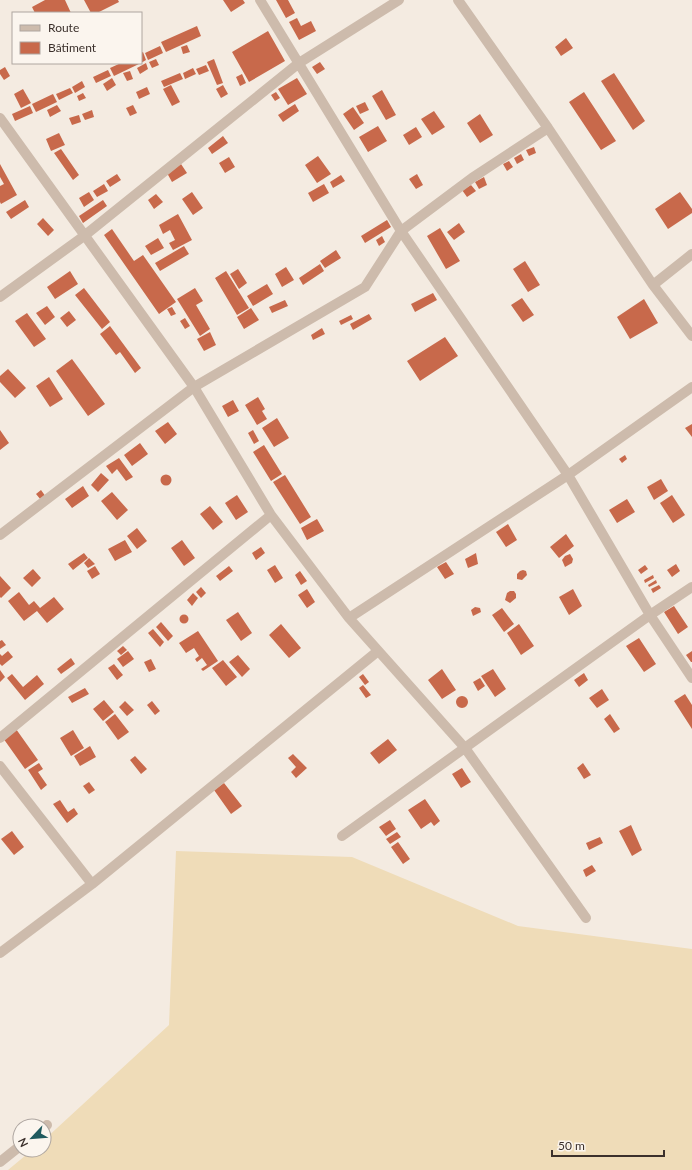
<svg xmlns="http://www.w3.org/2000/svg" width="692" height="1170" font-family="Lato,sans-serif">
  <rect width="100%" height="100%" fill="#f4ebe1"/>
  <path fill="#efdcb8" d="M176,851l176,6 166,69 174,23v221h-684l24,-20h12v-10l125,-115z"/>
  <path fill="#c8694b" d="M45,0h20l6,13h-36l-3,-6z
    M84,0h34l1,2 -22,11h-6z
    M223,0h20l2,3 -14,9z
    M276,0h12l7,13 -9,5z
    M297,18l4,8 10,-5 5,10 -17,9 -10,-18z
    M197,26l4,10 -35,16 -5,-10z
    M268,31l17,30 -36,21 -17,-30z
    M566,38l7,10 -12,8 -6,-9z
    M187,45l3,7 -7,2 -2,-7z
    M160,46l3,7 -15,7 -3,-7z
    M143,52l3,8 -5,3v-10z
    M156,59l3,6 -7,3 -3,-6z
    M214,59l9,24 -6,2 -10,-23z
    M320,62l5,7 -8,5 -5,-7z
    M121,63h20l-27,13 -4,-8z
    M146,63l2,6 -8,5 -3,-6z
    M206,65l3,6 -10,4 -3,-6z
    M5,67l5,9 -6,4 -4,-6v-4z
    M193,68l3,6 -11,5 -2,-6z
    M108,70l3,6 -15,7 -3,-6z
    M130,71l3,8 -6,2 -4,-8z
    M180,73l3,6 -19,8 -3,-6z
    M614,73l31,48 -12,9 -32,-49z
    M242,74l4,9 -6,3 -4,-9z
    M112,78l4,7 -9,6 -4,-7z
    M297,78l10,16 -19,11 -10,-16z
    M82,81l3,6 -10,6 -3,-6z
    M171,85l9,17 -8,4 -9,-17z
    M223,85l5,9 -7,4 -5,-9z
    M147,87l3,7 -11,5 -3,-7z
    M70,88l3,5 -14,7 -3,-6z
    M23,89l8,14 -10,5 -7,-14z
    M382,90l14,25 -10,5 -14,-24z
    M276,92l4,6 -5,3 -4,-6z
    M584,92l32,49 -15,9 -32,-48z
    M83,93l3,5 -7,3 -2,-5z
    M53,94l4,8 -21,10 -4,-8z
    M365,102l4,8 -9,4 -4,-8z
    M295,104l4,7 -16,11 -5,-7z
    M57,105l4,6 -11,6 -3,-7z
    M133,105l4,8 -7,3 -4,-8z
    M30,106l3,7 -18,8 -3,-7z
    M353,107l11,16 -10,7 -11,-16z
    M92,110l2,7 -9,3 -3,-6z
    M434,111l11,16 -13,8 -11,-16z
    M480,114l13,21 -13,8 -13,-20z
    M79,115l2,7 -9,3 -3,-7z
    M378,126l9,15 -19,11 -9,-15z
    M416,127l6,10 -13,8 -6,-10z
    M59,133l6,12 -14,6 -5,-12z
    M223,136l5,7 -16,11 -4,-6z
    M534,147l2,6 -7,3 -3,-6z
    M61,149l18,26 -6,5 -19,-27z
    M521,154l3,6 -7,4 -3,-6z
    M318,156l13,18 -14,9 -12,-18z
    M229,157l6,10 -10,6 -6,-10z
    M509,161l4,6 -6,4 -4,-7z
    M0,164l17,31 -16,9 -1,-2v-16l4,-2 -4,-7z
    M181,164l6,9 -15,9 -5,-9z
    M117,174l4,6 -11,7 -4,-6z
    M417,174l6,11 -7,4 -7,-10z
    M341,175l4,6 -12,7 -3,-6z
    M484,177l3,8 -8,4 -4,-7z
    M104,184l4,7 -11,6 -4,-6z
    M324,184l5,9 -16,9 -5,-9z
    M471,185l5,6 -9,6 -5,-7z
    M89,192l5,8 -10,7 -5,-9z
    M192,192l11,16 -10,7 -11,-16z
    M680,192l12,17v4l-24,16 -13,-20z
    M156,194l7,8 -9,7 -6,-9z
    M25,200l4,7 -18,12 -5,-7z
    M103,200l4,6 -24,17 -4,-7z
    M178,214l14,26 -19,10 -4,-7 6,-3 -5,-10 -7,4 -4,-9z
    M43,218l11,12 -6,6 -11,-12z
    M387,220l4,7 -26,16 -4,-7z
    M459,223l6,9 -11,8 -7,-8z
    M440,228l20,33 -14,8 -19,-33z
    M112,229l22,32 9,-6 33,47 -17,12 -55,-79z
    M382,236l3,6 -6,4 -3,-6z
    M158,238l6,10 -13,7 -6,-9z
    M184,246l5,8 -29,17 -5,-8z
    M336,250l5,8 -16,10 -5,-7z
    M525,261l15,24 -12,7 -15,-23z
    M320,264l4,7 -21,14 -4,-7z
    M286,267l8,13 -12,7 -7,-13z
    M238,269l9,14 -8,6 -9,-15z
    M70,271l8,13 -23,15 -8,-12z
    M226,271l23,37 -12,7 -22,-37z
    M267,284l6,10 -20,12 -6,-10z
    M84,288l26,34 -8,7 -27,-34z
    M195,288l8,13 -7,4 14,24 -10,7 -23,-37z
    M433,293l4,7 -22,12 -4,-8z
    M522,298l12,17 -11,7 -12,-17z
    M644,299l14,24 -28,16 -13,-22z
    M285,300l3,6 -16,7 -3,-6z
    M47,306l8,11 -10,8 -9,-12z
    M172,307l4,7 -5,2 -4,-7z
    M251,308l8,12 -15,9 -7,-12z
    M69,311l7,9 -9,7 -7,-9z
    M27,313l19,26 -12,8 -19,-26z
    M369,314l3,5 -19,11 -3,-6z
    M351,315l2,4 -12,6 -2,-4z
    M185,318l5,8 -5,3 -5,-8z
    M110,326l31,42 -6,5 -15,-21 -4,3 -16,-21z
    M322,328l3,6 -12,6 -2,-5z
    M210,332l6,13 -12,6 -7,-12z
    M445,337l13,19 -38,25 -13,-20z
    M72,359l33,45 -17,12 -32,-45z
    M8,369l18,19 -11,10 -15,-16v-6z
    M49,377l14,22 -13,8 -14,-21z
    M258,397l7,12 -3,2 5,8 -10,6 -12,-20z
    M233,400l6,11 -11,6 -6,-11z
    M277,418l12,20 -15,9 -12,-19z
    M168,422l9,12 -12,10 -10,-13z
    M692,424v13l-7,-9z
    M0,430l9,13 -9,7z
    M253,430l6,11 -5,3 -6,-11z
    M140,443l8,11 -16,12 -8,-11z
    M264,445l18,29 -11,7 -18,-29z
    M625,455l2,4 -5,4 -3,-4z
    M119,458l14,19 -7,4 -9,-12 -5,5 -6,-8z
    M101,473l8,7 -11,12 -7,-7z
    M160.5 480a5.5 5.5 0 1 1 11 0a5.5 5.5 0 1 1-11 0Z
    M285,475l26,42 -11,7 -27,-42z
    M661,479l7,12 -14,9 -7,-13z
    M83,486l6,10 -17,12 -7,-9z
    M41,490l5,7 -5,3 -5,-6z
    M112,492l16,18 -11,10 -16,-19z
    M237,495l11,17 -12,8 -11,-17z
    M672,495l13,20 -12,8 -13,-20z
    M627,499l8,13 -18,11 -8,-13z
    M210,506l13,16 -10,8 -13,-16z
    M317,519l7,12 -17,9 -6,-12z
    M508,524l9,16 -11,7 -10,-15z
    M137,528l10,13 -10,8 -10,-13z
    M566,534l8,12 -15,12 -9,-11z
    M125,540l7,12 -17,9 -7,-12z
    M182,540l13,18 -11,8 -13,-18z
    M261,547l4,6 -9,7 -4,-7z
    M84,553l4,5 -15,12 -5,-6z
    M476,553l2,11 -10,4 -3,-9z
    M570,554l3,5 -1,4 -7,4 -3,-7 3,-4z
    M89,558l6,6 -7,4 -4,-5z
    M446,562l8,12 -9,5 -8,-12z
    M676,564l4,7 -8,6 -5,-7z
    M275,565l8,13 -8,5 -8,-13z
    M645,565l3,4 -7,5 -3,-4z
    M95,566l5,8 -8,5 -5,-8z
    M229,566l4,5 -13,10 -4,-5z
    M33,569l8,9 -9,9 -9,-9z
    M523,570l3,1 1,4 -5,5 -5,-1v-5l3,-3z
    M300,571l7,10 -6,4 -6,-10z
    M653,575l1,3 -9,5 -1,-3z
    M0,576l11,12 -10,10 -1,-1z
    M656,580l1,3 -8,4 -1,-2z
    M659,585l2,3 -8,5 -2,-4z
    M201,587l5,6 -5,5 -5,-6z
    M307,589l8,13 -8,6 -9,-13z
    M573,589l9,17 -13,9 -10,-18z
    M510,591h4l2,3v4l-6,5 -5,-3 2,-7z
    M19,592l10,13 5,-4 6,7 14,-11 10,12 -17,14 -10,-12 -13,10 -16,-20z
    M193,593l5,5 -6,8 -5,-6z
    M674,606l14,21 -10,7 -14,-22z
    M475,607l5,1 1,4 -8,4 -2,-6z
    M502,608l12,16 -10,8 -12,-17z
    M238,612l14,21 -11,8 -15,-21z
    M179.5 619a4.5 4.5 0 1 1 9 0a4.5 4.5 0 1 1-9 0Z
    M161,622l12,14 -5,5 -12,-14z
    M281,624l20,24 -12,10 -20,-23z
    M519,624l15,22 -13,9 -14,-22z
    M153,629l11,13 -4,5 -12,-14z
    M198,631l20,30 -15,10 -2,-2 6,-4 -5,-7 -5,4 -2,-3 4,-3 -5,-8 -8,5 -7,-10z
    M639,638l17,26 -12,8 -18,-26z
    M2,640l4,5 -6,4v-8z
    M123,646l4,4 -6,5 -4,-4z
    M8,651l5,6 -11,9 -2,-2v-10l2,2z
    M128,651l6,8 -11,8 -6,-8z
    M692,651v11h-1l-5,-7z
    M238,655l12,14 -8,8 -13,-15z
    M71,658l4,6 -14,10 -4,-5z
    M151,659l5,10 -7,3 -5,-10z
    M223,660l14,17 -11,9 -14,-18z
    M114,664l9,11 -6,5 -9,-12z
    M442,669l14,21 -14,9 -14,-19z
    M493,669l13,20 -11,8 -14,-21z
    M0,670l5,7 -5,5z
    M584,673l4,7 -9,7 -5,-7z
    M12,674l11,13 14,-12 7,9 -19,16 -18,-22z
    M363,674l6,8 -4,3 -6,-8z
    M480,678l5,8 -7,5 -5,-9z
    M363,685l8,10 -5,3 -7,-10z
    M85,688l4,6 -17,9 -4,-6z
    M602,689l7,11 -12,8 -8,-10z
    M685,694l7,11v24l-18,-28z
    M456 702a6 6 0 1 1 12 0a6 6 0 1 1-12 0Z
    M104,700l10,12 -11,9 -10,-12z
    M125,701l9,9 -7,6 -8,-9z
    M152,701l8,10 -5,4 -8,-10z
    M115,714l14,18 -11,8 -13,-18z
    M610,714l10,15 -6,4 -10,-14z
    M16,729l22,31 -13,9 -22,-31z
    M73,730l11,18 -13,8 -11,-18z
    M388,739l9,11 -18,14 -9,-11z
    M90,746l6,11 -16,9 -6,-10z
    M293,754l14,14 -11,10 -5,-6 5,-5 -8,-9z
    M135,756l12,13 -6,5 -11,-14z
    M39,763l4,6 -5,3 9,13 -6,5 -13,-20z
    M583,763l8,12 -7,4 -7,-11z
    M462,768l9,14 -10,6 -9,-14z
    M89,782l6,8 -6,4 -6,-8z
    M224,783l18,23 -11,8 -17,-24z
    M425,799l15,22 -6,5 -3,-4 -10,7 -13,-19z
    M60,800l8,12 6,-4 4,6 -11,9 -14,-19z
    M390,820l6,9 -10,7 -7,-9z
    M631,825l11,25 -10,6 -13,-25z
    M12,831l12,16 -10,8 -13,-16z
    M397,832l4,5 -11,7 -4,-5z
    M600,837l3,6 -14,7 -3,-7z
    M398,842l12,17 -7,5 -12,-17z
    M592,865l4,6 -10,6 -3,-7z"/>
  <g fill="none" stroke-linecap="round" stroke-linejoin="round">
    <path stroke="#cdbbac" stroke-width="10" d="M260,0l141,231 167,244 82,140 42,63
      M458,0l90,128 105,157 39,51
      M0,118l194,269 77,128 78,103 116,130 121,170
      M653,285l39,-31
      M0,297l84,-61 215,-173 100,-63
      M0,535l194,-148 171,-100 36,-56 71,-53 76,-50
      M349,618l219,-143 124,-88
      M0,738l271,-223
      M0,766l92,118
      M342,836l308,-221 42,-28
      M0,953l92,-69 286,-233
      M44,1128l3,-3
      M0,1162l20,-16"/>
  </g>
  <rect x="12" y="12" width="130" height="52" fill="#fbf5ee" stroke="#aea6a0"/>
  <rect x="20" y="25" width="20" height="6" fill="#cdbbac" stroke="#aea6a0"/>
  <text x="48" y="32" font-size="12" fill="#3b302b">Route</text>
  <rect x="20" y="42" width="20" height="12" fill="#c8694b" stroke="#aea6a0"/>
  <text x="48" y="52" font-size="12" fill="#3b302b">Bâtiment</text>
  <g transform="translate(32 1138) rotate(244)"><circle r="19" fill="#fbf5ee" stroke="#aea6a0"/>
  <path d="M0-3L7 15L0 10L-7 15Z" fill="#1f5a5e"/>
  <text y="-6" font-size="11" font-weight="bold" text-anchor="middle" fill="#3b302b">N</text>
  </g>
  <path d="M552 1150v6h112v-6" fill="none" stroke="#3b302b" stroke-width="2"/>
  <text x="558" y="1150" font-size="12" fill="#3b302b" stroke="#fbf5ee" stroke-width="3" paint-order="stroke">50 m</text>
</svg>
